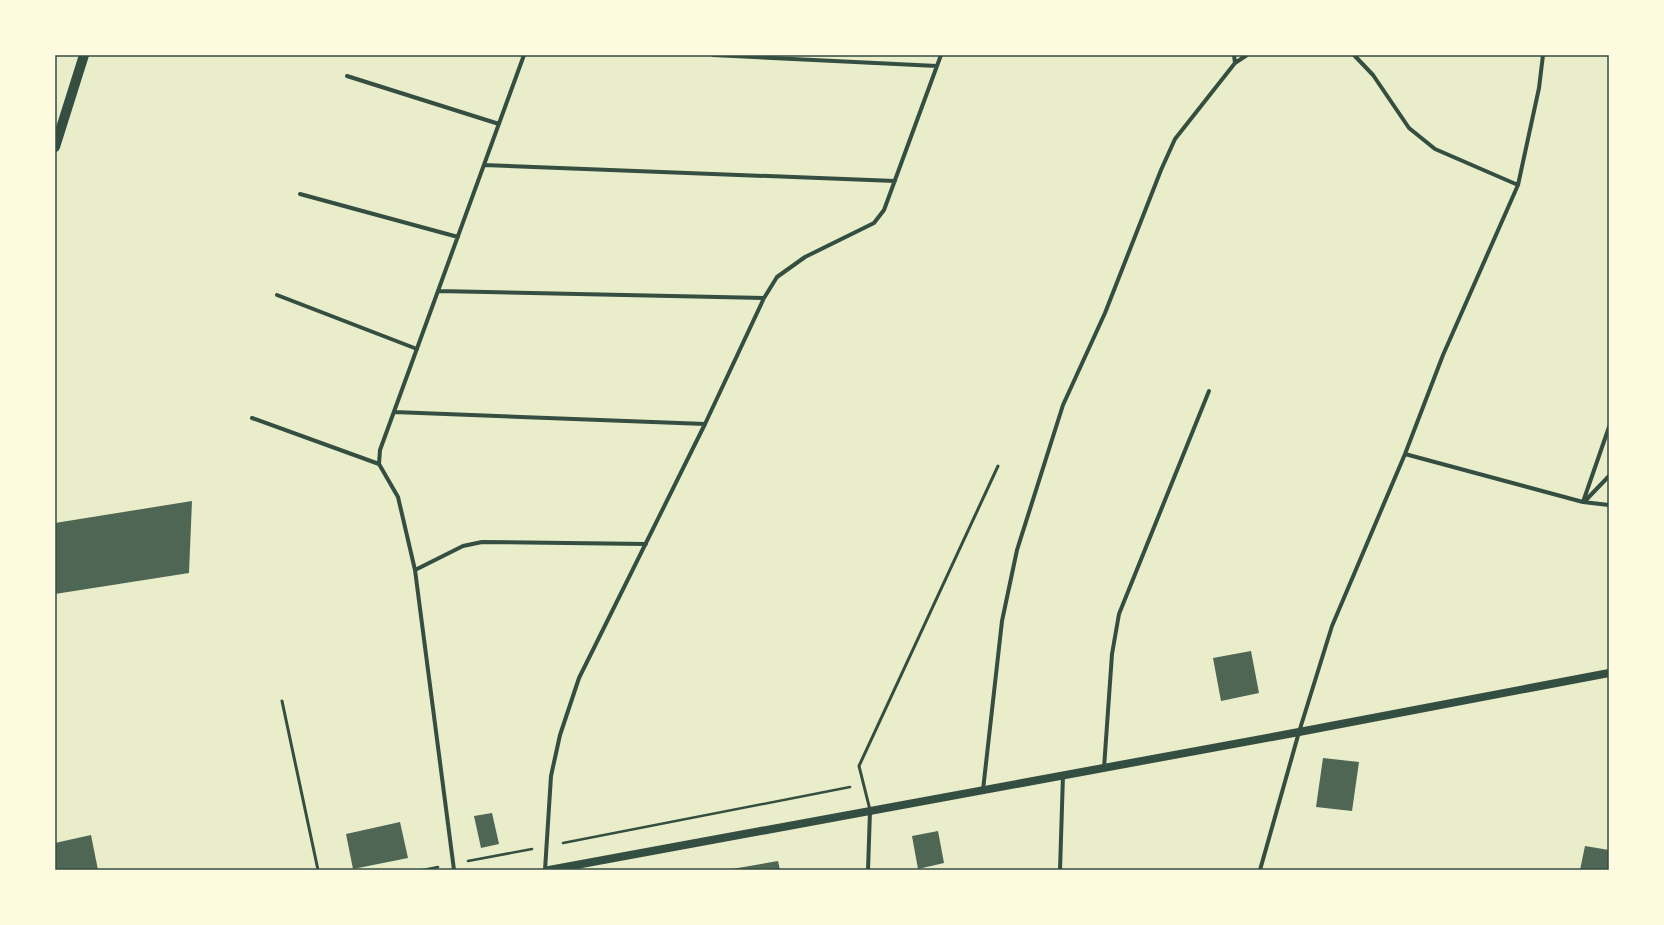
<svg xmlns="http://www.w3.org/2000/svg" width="1664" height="925" font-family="'Open Sans',sans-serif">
  <rect width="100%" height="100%" fill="#e9edc9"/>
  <path fill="#4f6655" d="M192,501l-3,72 -134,21v-71z
    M1251,651l8,42 -38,8 -8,-43z
    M1323,758l36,4 -7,49 -36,-4z
    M492,813l7,31 -18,4 -7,-32z
    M400,822l8,36 -55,11 -7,-35z
    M938,831l6,32 -26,6 -6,-33z
    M91,835l7,35h-43v-27z
    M1585,846l24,4v20h-29z
    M778,861l2,9h-48v-1z"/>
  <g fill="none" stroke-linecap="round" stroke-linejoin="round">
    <path stroke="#344e41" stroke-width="2.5" d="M563,843l287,-56
      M468,861l64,-12
      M423,870l15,-3"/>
    <path stroke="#344e41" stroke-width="3" d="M282,701l36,169
      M870,810l-11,-44 139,-300"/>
    <path stroke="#344e41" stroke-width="4" d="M713,55l224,11
      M1234,55l1,8
      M1354,55l19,20 36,53 26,21 83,36
      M347,76l152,48
      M484,165l411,16
      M300,194l158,43
      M438,291l326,7
      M277,295l140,54
      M394,412l311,12
      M252,418l127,46
      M1405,454l178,48 26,3
      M1585,501l24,-25
      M1583,502l26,-75
      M415,570l48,-24 19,-4 164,2
      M1104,768l8,-114 7,-40 90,-223
      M983,790l19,-169 15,-71 46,-145 42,-92 56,-143 14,-31 60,-76 12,-8
      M454,870l-39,-300 -17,-73 -19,-33 1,-14 144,-395
      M545,870l6,-94 9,-41 19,-57 126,-254 59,-126 13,-21 28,-20 69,-34 10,-13 57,-155
      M868,870l2,-59
      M1060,870l3,-95
      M1260,870l39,-138 33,-106 73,-172 38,-99 75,-170 21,-97 4,-33"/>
    <path stroke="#344e41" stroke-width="8" d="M549,870l750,-138 310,-59"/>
    <path stroke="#344e41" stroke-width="10" d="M55,147l29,-92"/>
  </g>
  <rect width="1664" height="925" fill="none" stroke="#fefae0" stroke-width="112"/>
  <rect x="56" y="56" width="1552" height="813" fill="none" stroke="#344e41" stroke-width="1.5"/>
</svg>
